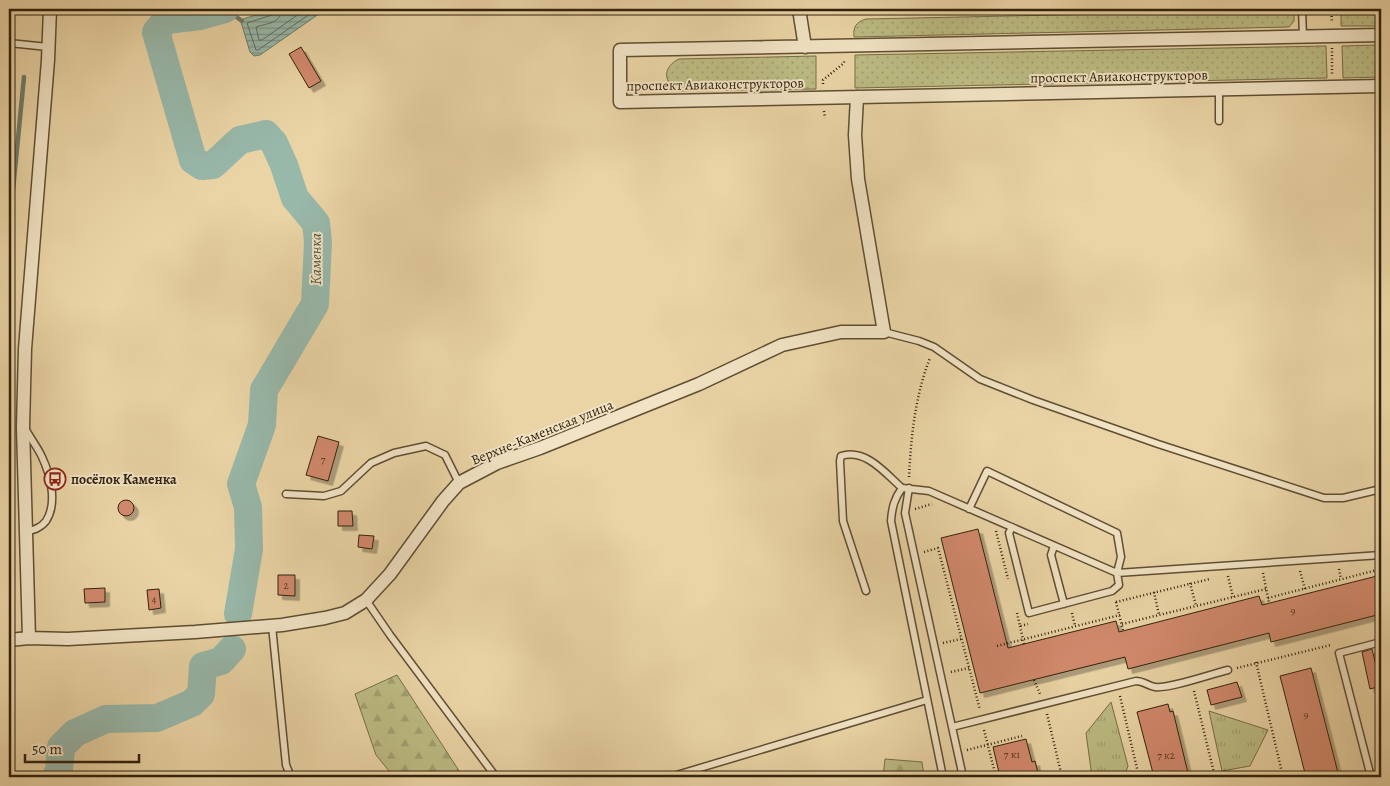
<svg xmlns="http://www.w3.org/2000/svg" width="1390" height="786" font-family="Alegreya,serif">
  <defs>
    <pattern id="grass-dots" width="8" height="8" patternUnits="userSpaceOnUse" patternTransform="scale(1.25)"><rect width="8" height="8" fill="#bcbb83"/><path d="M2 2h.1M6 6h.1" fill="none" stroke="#a2a070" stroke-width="1.8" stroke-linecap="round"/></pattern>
    <pattern id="forest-firs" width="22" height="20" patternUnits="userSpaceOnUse" patternTransform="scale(1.25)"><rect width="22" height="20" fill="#bcbb83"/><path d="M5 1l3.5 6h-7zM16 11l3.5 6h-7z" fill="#a2a070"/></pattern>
    <pattern id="park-tufts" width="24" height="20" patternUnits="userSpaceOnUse" patternTransform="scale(1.25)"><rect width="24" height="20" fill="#bcbb83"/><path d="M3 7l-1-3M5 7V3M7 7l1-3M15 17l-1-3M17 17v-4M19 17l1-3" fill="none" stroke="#a2a070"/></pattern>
    <pattern id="water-rules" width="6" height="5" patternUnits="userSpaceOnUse" patternTransform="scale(1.25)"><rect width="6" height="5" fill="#98b8aa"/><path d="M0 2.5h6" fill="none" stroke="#7d9589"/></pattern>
    <filter id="shadow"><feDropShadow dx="4.5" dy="4.5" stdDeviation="0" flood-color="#0004"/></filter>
  </defs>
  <rect width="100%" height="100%" fill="#ead4a5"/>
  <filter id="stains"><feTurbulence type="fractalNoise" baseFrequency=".004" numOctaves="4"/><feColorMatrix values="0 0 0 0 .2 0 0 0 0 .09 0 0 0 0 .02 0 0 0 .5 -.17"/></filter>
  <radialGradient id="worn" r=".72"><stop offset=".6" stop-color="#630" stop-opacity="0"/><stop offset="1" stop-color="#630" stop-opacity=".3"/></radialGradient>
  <path fill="url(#grass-dots)" stroke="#766e48" d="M1344,9h37v17h-40v-14z
    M1294,10v11l-5,6 -435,10c-1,-10 2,-15 12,-18z
    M1381,45v32l-38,1 -1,-32z
    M1326,46l1,32 -472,10v-33z
    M816,56v33l-137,2c-16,-8 -17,-24 0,-32z"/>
  <path fill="url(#forest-firs)" stroke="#766e48" d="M397,675l66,102h-69l-18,-22 -21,-61z
    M885,759l37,3 2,15h-41z"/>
  <path fill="url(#park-tufts)" stroke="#766e48" d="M1111,702l17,64 -4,11h-32l-6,-44z
    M1209,711l59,19 -18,36 -28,5z"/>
  <path fill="url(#water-rules)" stroke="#6f7c6c" d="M275,9h51l-66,46 -6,1 -4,-4 -9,-30 2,-3z"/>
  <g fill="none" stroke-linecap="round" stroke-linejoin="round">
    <path stroke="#646d5c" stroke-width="1" d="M276,9l-4,6 -25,8 9,27h2l59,-41
      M282,9c-1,15 -15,14 -26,18l3,13h3l44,-31"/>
    <path stroke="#6f7c6c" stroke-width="4.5" d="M229,9l6,7 7,5
      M9,231l15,-154"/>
    <path stroke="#98b8aa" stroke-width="28" d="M225,9l-25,7 -34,4 -10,12 37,128 9,6 11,-1 27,-25 26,-6 8,9 10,22 11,33 21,25 2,19 -3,62 -51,86 -2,35 -21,59 7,23 1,42 -11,65
      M56,777l3,-7 2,-23 14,-14 31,-14 51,-1 35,-15 9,-9 2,-28 18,-5 11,-12"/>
  </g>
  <path fill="#d1896c" stroke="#31220e" filter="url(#shadow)" d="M301,47l20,34 -12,7 -20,-34z
    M318,436l21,6 -11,39 -22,-6z
    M118 508a8 8 0 1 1 16 0a8 8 0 1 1-16 0Z
    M338,511h14l1,15h-15z
    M978,529l30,119 108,-27 3,11 140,-36 3,9 119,-30v39l-110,28 -2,-9 -141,36 -3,-12 -145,36 -39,-155z
    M359,535l15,1 -2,13 -14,-2z
    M278,575h17v21l-17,-1z
    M105,588v14l-20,1 -1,-14z
    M159,589l2,19 -12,2 -2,-20z
    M1372,649l9,37 -11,3 -8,-37z
    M1311,668l22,85 6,24h-33l-26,-101z
    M1237,682l5,15 -31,8 -4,-15z
    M1168,704l2,8 3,-1 16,66h-35l-17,-65z
    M1026,739l6,23 3,-1 4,16h-39l-7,-30z"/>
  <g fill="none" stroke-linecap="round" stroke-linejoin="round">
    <g stroke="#5f4e34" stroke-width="9">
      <path id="lane" d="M1302,9l1,28
        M9,43l39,4
        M1219,89v32
        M884,332l35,9 15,6 46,32 53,21 125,44 166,54h19l38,-9
        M26,430c5,9 12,18 16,27 8,17 16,46 4,64 -5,7 -13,9 -20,11
        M909,488l-4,25 47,214 184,-46c8,0 12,5 19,6 14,2 56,-13 73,-17
        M286,494l38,2 17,-5 30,-28 23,-10 32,-7 19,9 14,28
        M969,509l18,-38 130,62 4,24 -4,16 2,12 -7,6 -83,22 -20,-80 3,-6
        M1054,546l-3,9 13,49
        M866,591l-23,-70 -3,-60 1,-5c25,-8 45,18 61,32
        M366,600l24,35 106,142
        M272,626l14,139 5,12
        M952,727l11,50
        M670,777l257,-77
        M943,777l-52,-256c1,-13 3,-22 11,-33l27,3 188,82 264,-18
        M1371,777l-32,-124 42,-11"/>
    </g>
    <g stroke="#5f4e34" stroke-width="15">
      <path id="street" d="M799,9l6,38
        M1381,35l-761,15v52l761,-16
        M29,638l-6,-211 2,-78 23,-289 2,-51
        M9,640l20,-2 39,1 127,-7 87,-7 43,-7 20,-5 21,-13 24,-26 53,-73 16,-18 38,-20 43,-15 159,-64 83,-39 59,-13h43l-26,-153 -3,-44 2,-38"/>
    </g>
    <path stroke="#31220e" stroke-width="2.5" stroke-dasharray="1 2.5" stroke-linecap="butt" d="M849,9v4
      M931,9v3
      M987,9v1
      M1331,9l1,13
      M1332,48v27
      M823,84v-4l21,-17v-4
      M824,111l1,7
      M909,477c2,-40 6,-81 21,-119
      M915,509l17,-5
      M996,531l12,48
      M924,552l14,-4 42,162
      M1339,569l2,10
      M1300,571l5,18
      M1263,573l6,30
      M1228,576l5,21
      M1190,583l6,23
      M1154,592l5,23
      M1268,598l113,-29
      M1116,602l94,-23
      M1116,602l7,28
      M1017,613l3,13 8,-2
      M1072,613l3,13
      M1122,624l144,-35
      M1020,626l4,18
      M943,643l18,-4
      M997,646l123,-31
      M1256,662l27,115
      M1237,668l94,-23
      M951,672l18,-4
      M1034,680l6,14
      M1194,691l21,86
      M1120,696l19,81
      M1047,714l15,63
      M984,730l12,47
      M967,750l55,-14"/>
    <use href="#lane" stroke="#f1e3c4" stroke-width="6"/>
    <use href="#street" stroke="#f1e3c4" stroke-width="12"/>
  </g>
  <defs>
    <g id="bus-ring" transform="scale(1.125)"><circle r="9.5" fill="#f1e3c4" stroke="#8f2418" stroke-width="1.5"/><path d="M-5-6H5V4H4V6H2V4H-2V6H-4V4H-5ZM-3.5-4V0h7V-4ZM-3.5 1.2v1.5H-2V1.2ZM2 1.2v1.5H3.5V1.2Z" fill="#8f2418"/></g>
  </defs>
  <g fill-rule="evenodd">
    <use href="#bus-ring" x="55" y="479"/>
  </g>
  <g text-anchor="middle" stroke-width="4" stroke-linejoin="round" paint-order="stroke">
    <g font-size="11" fill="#593c26">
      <text x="323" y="463">7</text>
      <text x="286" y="589">2</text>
      <text x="154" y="603">4</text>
      <text x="1293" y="614">9</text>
      <text x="1306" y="718">9</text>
      <text x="1012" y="758">7 к1</text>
      <text x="1166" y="759">7 к2</text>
    </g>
    <g font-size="14" fill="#31220e" stroke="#f1e3c4">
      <text transform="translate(1119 76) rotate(-1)" y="5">проспект Авиаконструкторов</text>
      <text transform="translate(715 84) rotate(-1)" y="5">проспект Авиаконструкторов</text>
      <text transform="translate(542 432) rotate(-22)" y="5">Верхне-Каменская улица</text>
    </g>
    <g font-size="14" font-weight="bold" fill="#31220e" stroke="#f1e3c4" text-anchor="start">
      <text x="71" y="484">посёлок Каменка</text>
    </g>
    <g font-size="15" font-style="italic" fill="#504f3d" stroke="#f1e3c4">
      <text transform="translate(316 259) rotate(-90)" y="5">Каменка</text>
    </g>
  </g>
  <rect width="1390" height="786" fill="none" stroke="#ead4a5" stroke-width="30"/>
  <rect x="10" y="10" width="1370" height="766" fill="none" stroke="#31220e" stroke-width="2.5"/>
  <rect x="15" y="15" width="1360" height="756" fill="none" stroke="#31220e"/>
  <path d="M25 754v8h114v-8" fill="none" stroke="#31220e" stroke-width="2.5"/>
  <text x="32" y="754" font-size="15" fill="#31220e" stroke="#f1e3c4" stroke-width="4" paint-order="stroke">50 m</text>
  <rect width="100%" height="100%" filter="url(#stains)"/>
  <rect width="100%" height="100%" fill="url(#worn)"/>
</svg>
